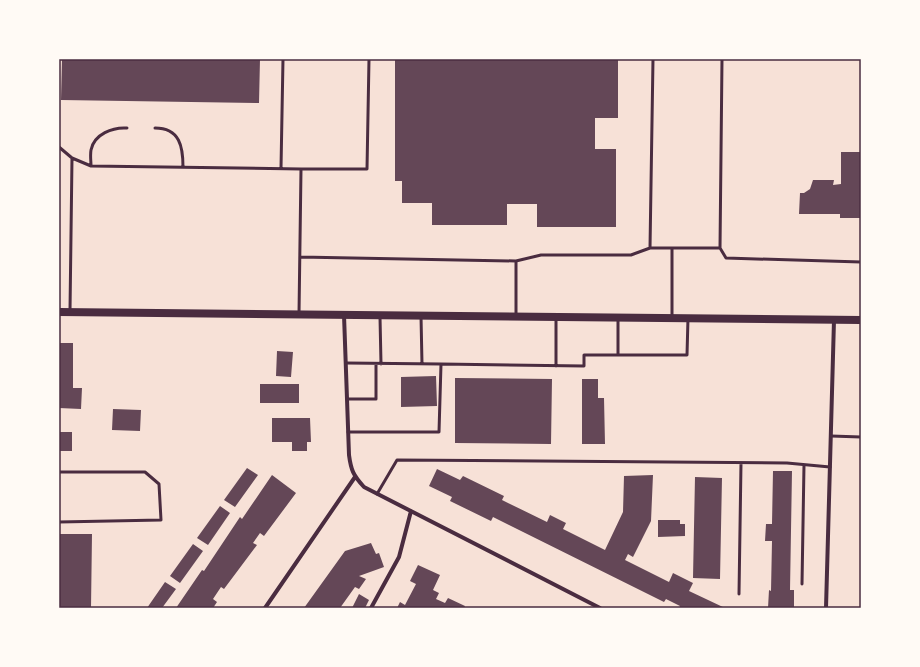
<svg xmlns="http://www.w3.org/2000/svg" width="920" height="667" font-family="'Nunito Sans',sans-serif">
  <rect width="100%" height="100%" fill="#f7e1d7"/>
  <path fill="#644757" d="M62,59h198l-1,44 -198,-3z
    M395,59h223v59h-23v31h21v78h-79v-23h-30v21h-75v-22h-30v-22h-7z
    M841,152h20v66h-21v-4h-41l1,-21h4l6,-4 3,-9h21l-1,5 8,-1z
    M59,343h14v45h9l-1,21 -22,-1z
    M277,351l16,1 -2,25 -15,-1z
    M436,376l1,30 -36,1v-30z
    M455,378l97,1 -1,65 -96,-1z
    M582,379h16v19h6l1,46h-23z
    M260,384h39v19h-39z
    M113,409l28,1 -1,21 -28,-1z
    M272,418h38l1,24h-4v9h-15v-9h-20z
    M59,432h13v19h-13z
    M247,468l11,7 -23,32 -11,-7z
    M437,469l23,11 3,-4 41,20 -2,4 45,22 3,-7 16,8 -3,6 42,21 18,-38 1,-36 29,-1 -2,46 -18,36 -5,-3 -3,6 44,22 4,-9 20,10 -4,8 36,17h-46l1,-2 -14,-7 -2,3 -171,-85 -2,4 -41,-20 2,-4 -23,-11z
    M773,471h19l-2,119h4v18h-26l1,-18 2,1 1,-50h-7l1,-17h6z
    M272,475l24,18 -32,43 -4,-3 -7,10 4,2 -33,44 -3,-2 -8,12 4,3 -4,6h-37l26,-38 2,1 36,-54 2,2z
    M695,477l27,1 -2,101 -27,-1z
    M220,506l10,7 -22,32 -11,-7z
    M658,520h22v4h5v12l-27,1z
    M59,534h33l-1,74h-32z
    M371,543l5,11 3,-1 5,14 -25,9 7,3 -7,10 -4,-2 -15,21h-36l41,-57z
    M193,544l10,7 -23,32 -10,-7z
    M418,565l22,10 -7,15 6,3 -3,6 9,4 3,-5 17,8 -1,2h-67l3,-6 5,3 11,-21 -6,-3z
    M165,582l11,7 -14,19h-15z
    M359,594l10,6 -4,8h-13z"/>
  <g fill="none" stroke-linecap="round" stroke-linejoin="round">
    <path stroke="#4a2c40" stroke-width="3" d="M653,59l-3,189h70l2,-189
      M155,128c25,0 28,19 28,39
      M59,147l13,11
      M91,166c0,-5 -1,-11 0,-16 3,-16 22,-23 36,-22
      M281,168l2,-109
      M720,248l6,10 135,4
      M300,257l216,4 25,-6h90l19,-7
      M516,261v56
      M70,311l2,-153 19,8 210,3
      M299,314l2,-145h66l2,-110
      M421,316l1,48
      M380,317l1,47
      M556,317v49
      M618,318v37
      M672,318v-70
      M346,363l95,1
      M347,399h29v-35
      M348,432h91l2,-68 143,2v-11h103l1,-37
      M831,436l30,1
      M59,472h86l14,12 2,36 -102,2
      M377,494l20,-34 390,3 43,4
      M802,584l2,-119
      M739,594l2,-131"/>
    <path stroke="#4a2c40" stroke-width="4" d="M344,315l5,140c2,15 4,20 15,32l236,121
      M265,608l90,-131
      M371,608l28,-51 12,-46
      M826,608l8,-288"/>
    <path stroke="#4a2c40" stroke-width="8" d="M59,312l802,8"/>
  </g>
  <rect width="920" height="667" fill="none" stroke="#fffaf5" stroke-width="120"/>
  <rect x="60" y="60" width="800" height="547" fill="none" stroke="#4a2c40" stroke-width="1.5"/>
</svg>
